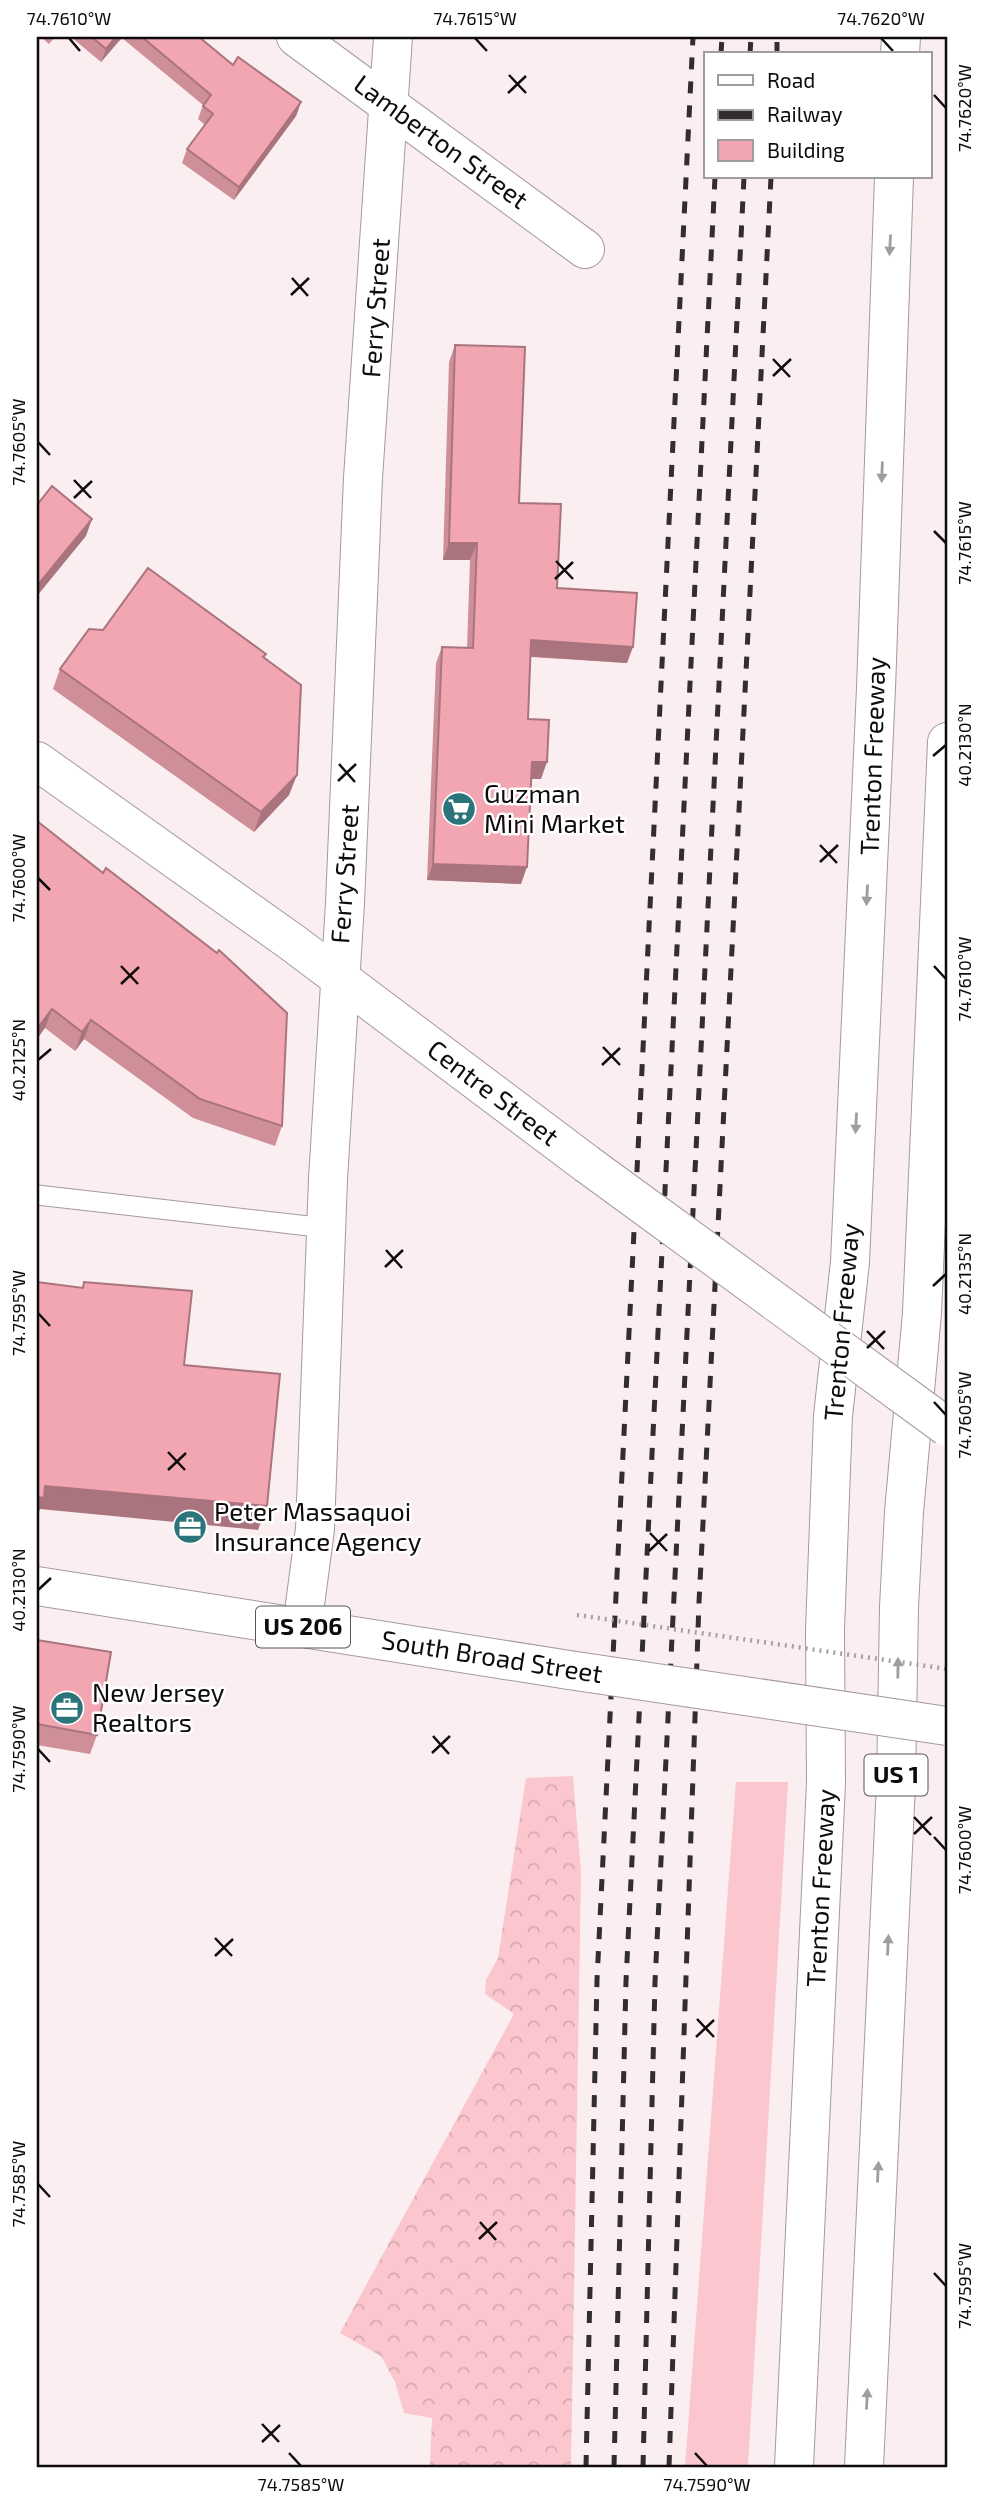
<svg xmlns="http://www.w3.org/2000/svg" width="984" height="2504" font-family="'Exo 2',sans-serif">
  <defs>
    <pattern id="forest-crowns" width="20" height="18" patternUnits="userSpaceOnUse" patternTransform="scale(1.75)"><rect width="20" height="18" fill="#fbc6ce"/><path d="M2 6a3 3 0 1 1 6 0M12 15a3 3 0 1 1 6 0" fill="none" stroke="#d6a9b0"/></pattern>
  </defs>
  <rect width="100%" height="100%" fill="#faeef0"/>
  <path fill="#fbc6ce" d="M736,1782h52l-40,685h-63z"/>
  <path fill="url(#forest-crowns)" d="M573,1776l8,96 -10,595h-141l2,-49 -28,-5 -9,-31 -14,-26 -41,-23 174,-319 -29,-20 1,-14 12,-22 28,-180z"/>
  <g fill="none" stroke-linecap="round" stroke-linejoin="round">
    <g stroke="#a59a9b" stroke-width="21">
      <path id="lane" d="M37,1195l289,33"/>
    </g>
    <g stroke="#a59a9b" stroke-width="40">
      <path id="street" d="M296,37l289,212
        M302,1627l13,-98 13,-350 17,-276 18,-425 30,-441"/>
    </g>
    <g stroke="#a59a9b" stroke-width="40">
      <path id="secondary" d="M37,761l256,182 294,221"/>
    </g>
    <g stroke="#a59a9b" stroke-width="40">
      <path id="primary" d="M37,1586l532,84"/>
    </g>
    <g stroke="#a59a9b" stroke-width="40">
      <path id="highway" d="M900,54l1,-17
        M794,2467l32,-684 -1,-153 8,-214 17,-154 26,-574 18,-511
        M864,2467l32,-683 3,-177 5,-95 18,-199 25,-571"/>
    </g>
    <use href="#lane" stroke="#fff" stroke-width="19"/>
    <use href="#street" stroke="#fff" stroke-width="38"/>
    <use href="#secondary" stroke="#fff" stroke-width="38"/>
    <use href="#primary" stroke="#fff" stroke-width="38"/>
    <use href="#highway" stroke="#fff" stroke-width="38"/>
    <path stroke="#332d2e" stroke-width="5" stroke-dasharray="12 12" stroke-linecap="butt" d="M721,54l1,-17
      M750,54l1,-17
      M777,54v-17
      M586,2467l11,-487 96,-1943
      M614,2467l12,-486 89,-1804
      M643,2467l12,-485 89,-1805
      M669,2467l30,-865 72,-1425"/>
    <g stroke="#a59a9b" stroke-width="40" stroke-linecap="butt">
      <path id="secondary-bridge" d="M587,1164l360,263"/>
    </g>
    <g stroke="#a59a9b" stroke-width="40" stroke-linecap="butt">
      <path id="primary-bridge" d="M569,1670l378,56"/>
    </g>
    <path stroke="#a79e9f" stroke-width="4.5" stroke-dasharray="2 5" stroke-linecap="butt" d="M577,1615l370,54"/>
    <use href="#secondary-bridge" stroke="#fff" stroke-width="38"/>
    <use href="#primary-bridge" stroke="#fff" stroke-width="38"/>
  </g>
  <path fill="#cf8f99" d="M41,37h14l-6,7z
    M71,37h128l34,28 68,37 -5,14 -62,84 -52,-37 5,-14 18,-24 -7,-6 5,-14 -81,-67 -21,24z
    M455,345l64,158 38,85 70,75 -97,-6 -2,62 13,60h-10l-10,105 -94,-4 9,-217 6,-16 25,1 3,-88h-27l6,-198z
    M266,654l-2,3 25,138 -35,37 -201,-143 7,-20z
    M37,821l245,305 -7,20 -82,-28 -109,-79 -9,12 -30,-23z
    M37,1640l60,95 -7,19 -53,-9z"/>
  <path fill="#a9747d" d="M116,37h6l-21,25 5,-13z
    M301,102l-5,14 -62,84 5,-13z
    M92,519l-6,17 -49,60v-10z
    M449,543h28l-7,17h-27z
    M531,640l102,7 -6,16 -102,-7z
    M532,762h15l-6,17h-15z
    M297,775l-8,20 -35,37 7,-20z
    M433,864l94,3 -6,17 -94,-4z
    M52,1009l-7,19 -8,11v-10z
    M91,1020l-7,19 -9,12 7,-19z
    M45,1486l222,20 -9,24 -218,-21 -3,8v-20z"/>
  <path fill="#f1a6b2" stroke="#a9747d" stroke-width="2" d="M92,37h24l-10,12z
    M142,37h57l34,28 5,-8 63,45 -62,85 -52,-38 26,-35 -10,-8 8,-11z
    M455,345l70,2 -6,156 42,1 -4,84 80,5 -4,54 -102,-7 -3,79 21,1 -2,42h-15l-5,105 -94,-3 9,-217 31,1 4,-105h-28z
    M52,486l40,33 -55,67v-81z
    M148,568l118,86 -3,3 38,28 -4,90 -36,37 -201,-143 29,-40 14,1z
    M37,821l66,52 3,-5 111,85 2,-3 68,63 -5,113 -82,-27 -109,-79 -9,12 -30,-23 -15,20z
    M37,1282l46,6 1,-6 108,9 -8,74 96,9 -13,132 -222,-20 -1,12 -7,-1z
    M37,1640l74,12 -14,83 -60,-11z"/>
  <defs><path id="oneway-solid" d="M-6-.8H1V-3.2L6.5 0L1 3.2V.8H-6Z" transform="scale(1.75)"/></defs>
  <g fill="#9f9d9d">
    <use href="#oneway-solid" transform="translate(890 245) rotate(93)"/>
    <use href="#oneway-solid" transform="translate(882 472) rotate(92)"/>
    <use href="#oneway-solid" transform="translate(867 895) rotate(93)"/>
    <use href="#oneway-solid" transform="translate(856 1123) rotate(93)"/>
    <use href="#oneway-solid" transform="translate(898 1668) rotate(-89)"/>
    <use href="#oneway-solid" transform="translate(888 1945) rotate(-87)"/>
    <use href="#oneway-solid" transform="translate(878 2172) rotate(-87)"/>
    <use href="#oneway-solid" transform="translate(867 2399) rotate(-87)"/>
  </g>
  <path fill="none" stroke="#0f0b0b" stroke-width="2.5" d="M69,38l11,13M475,38l12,13M881,38l12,13M509,75l17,18M508,93l18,-17M934,95l12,13M292,278l16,18M291,295l18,-17M773,359l17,18M773,376l18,-17M38,442l12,13M74,480l17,18M74,498l18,-17M934,531l12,12M556,561l17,18M555,579l18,-17M933,756l13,-11M339,764l16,18M338,781l18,-17M820,845l17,18M820,862l18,-17M38,878l12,12M121,966l17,18M934,966l12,13M121,984l18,-17M603,1047l17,18M38,1060l13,-11M602,1065l18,-17M386,1250l16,18M385,1267l18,-17M933,1286l13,-12M38,1313l12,13M867,1331l17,18M867,1348l18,-17M934,1402l12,13M168,1452l17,18M168,1470l18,-17M650,1533l17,18M649,1551l18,-17M38,1590l13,-12M433,1736l16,18M38,1749l12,13M432,1753l18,-17M914,1817l17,18M914,1834l18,-17M934,1837l12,13M215,1938l17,18M215,1956l18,-17M697,2019l17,18M696,2037l18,-17M38,2184l12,13M480,2222l16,18M479,2239l18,-17M934,2273l12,13M262,2424l17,18M262,2442l18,-17M289,2453l12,13M695,2453l12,13"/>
  <defs>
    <g id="supermarket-disc" transform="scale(1.75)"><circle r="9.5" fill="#2a747a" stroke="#fff"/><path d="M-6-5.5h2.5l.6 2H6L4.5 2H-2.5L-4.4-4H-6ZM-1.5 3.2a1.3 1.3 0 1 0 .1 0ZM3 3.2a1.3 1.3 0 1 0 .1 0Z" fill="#fff"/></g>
    <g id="office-disc" transform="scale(1.75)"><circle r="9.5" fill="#2a747a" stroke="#fff"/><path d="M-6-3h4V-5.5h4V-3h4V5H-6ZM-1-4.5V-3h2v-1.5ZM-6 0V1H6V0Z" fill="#fff"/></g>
  </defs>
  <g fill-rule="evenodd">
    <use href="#supermarket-disc" x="459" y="809"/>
    <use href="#office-disc" x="190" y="1527"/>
    <use href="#office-disc" x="67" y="1708"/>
  </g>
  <g text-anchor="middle" stroke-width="5" stroke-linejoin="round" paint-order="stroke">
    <g fill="#fff" stroke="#575454" stroke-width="2">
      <rect x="256" y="1606.5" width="94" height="41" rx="5"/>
      <rect x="864.5" y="1754.5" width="63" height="41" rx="5"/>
    </g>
    <g font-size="24" font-weight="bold" fill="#0f0b0b">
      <text x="303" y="1635">US 206</text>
      <text x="896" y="1783">US 1</text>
    </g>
    <g font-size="26" fill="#0f0b0b" stroke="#fff">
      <text transform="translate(441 142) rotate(36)" y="9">Lamberton Street</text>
      <text transform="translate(376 308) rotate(-86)" y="9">Ferry Street</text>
      <text transform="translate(873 756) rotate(-88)" y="9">Trenton Freeway</text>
      <text transform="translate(345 874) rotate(-86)" y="9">Ferry Street</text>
      <text transform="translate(493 1093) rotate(37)" y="9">Centre Street</text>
      <text transform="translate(842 1322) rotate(-85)" y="9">Trenton Freeway</text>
      <text transform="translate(492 1657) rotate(9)" y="9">South Broad Street</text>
      <text transform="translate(821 1888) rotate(-87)" y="9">Trenton Freeway</text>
    </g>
    <g font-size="26" fill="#0f0b0b" stroke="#fff" text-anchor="start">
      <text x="484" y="803">Guzman<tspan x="484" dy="30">Mini Market</tspan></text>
      <text x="214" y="1521">Peter Massaquoi<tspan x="214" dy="30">Insurance Agency</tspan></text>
      <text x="92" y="1702">New Jersey<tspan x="92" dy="30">Realtors</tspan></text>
    </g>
  </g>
  <rect width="984" height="2504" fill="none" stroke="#ffffff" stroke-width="77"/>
  <rect x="704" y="52" width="228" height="126" fill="#ffffff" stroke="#9f9d9d" stroke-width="2"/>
  <rect x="718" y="75" width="35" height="10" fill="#ffffff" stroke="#9f9d9d" stroke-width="2"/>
  <text x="767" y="88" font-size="21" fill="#0f0b0b">Road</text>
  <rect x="718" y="110" width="35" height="10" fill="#332d2e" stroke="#9f9d9d" stroke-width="2"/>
  <text x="767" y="122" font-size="21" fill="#0f0b0b">Railway</text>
  <rect x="718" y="140" width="35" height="21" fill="#f1a6b2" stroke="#9f9d9d" stroke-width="2"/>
  <text x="767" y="158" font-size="21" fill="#0f0b0b">Building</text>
  <rect x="38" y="38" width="908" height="2428" fill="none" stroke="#0f0b0b" stroke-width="2.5"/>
  <g font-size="18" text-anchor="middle" fill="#0f0b0b">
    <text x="69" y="25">74.7610°W</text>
    <text x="475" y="25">74.7615°W</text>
    <text x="881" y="25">74.7620°W</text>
    <text transform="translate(965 108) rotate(-90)" y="6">74.7620°W</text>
    <text transform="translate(19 442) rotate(-90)" y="6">74.7605°W</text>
    <text transform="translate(965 543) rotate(-90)" y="6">74.7615°W</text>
    <text transform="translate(965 745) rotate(-90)" y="6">40.2130°N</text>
    <text transform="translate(19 878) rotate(-90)" y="6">74.7600°W</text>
    <text transform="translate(965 979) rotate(-90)" y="6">74.7610°W</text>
    <text transform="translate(19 1060) rotate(-90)" y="6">40.2125°N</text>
    <text transform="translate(965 1274) rotate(-90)" y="6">40.2135°N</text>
    <text transform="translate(19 1313) rotate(-90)" y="6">74.7595°W</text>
    <text transform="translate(965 1415) rotate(-90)" y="6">74.7605°W</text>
    <text transform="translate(19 1590) rotate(-90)" y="6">40.2130°N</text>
    <text transform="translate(19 1749) rotate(-90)" y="6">74.7590°W</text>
    <text transform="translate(965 1850) rotate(-90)" y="6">74.7600°W</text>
    <text transform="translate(19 2184) rotate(-90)" y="6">74.7585°W</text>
    <text transform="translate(965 2286) rotate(-90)" y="6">74.7595°W</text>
    <text x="301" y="2491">74.7585°W</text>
    <text x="707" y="2491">74.7590°W</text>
  </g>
</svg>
